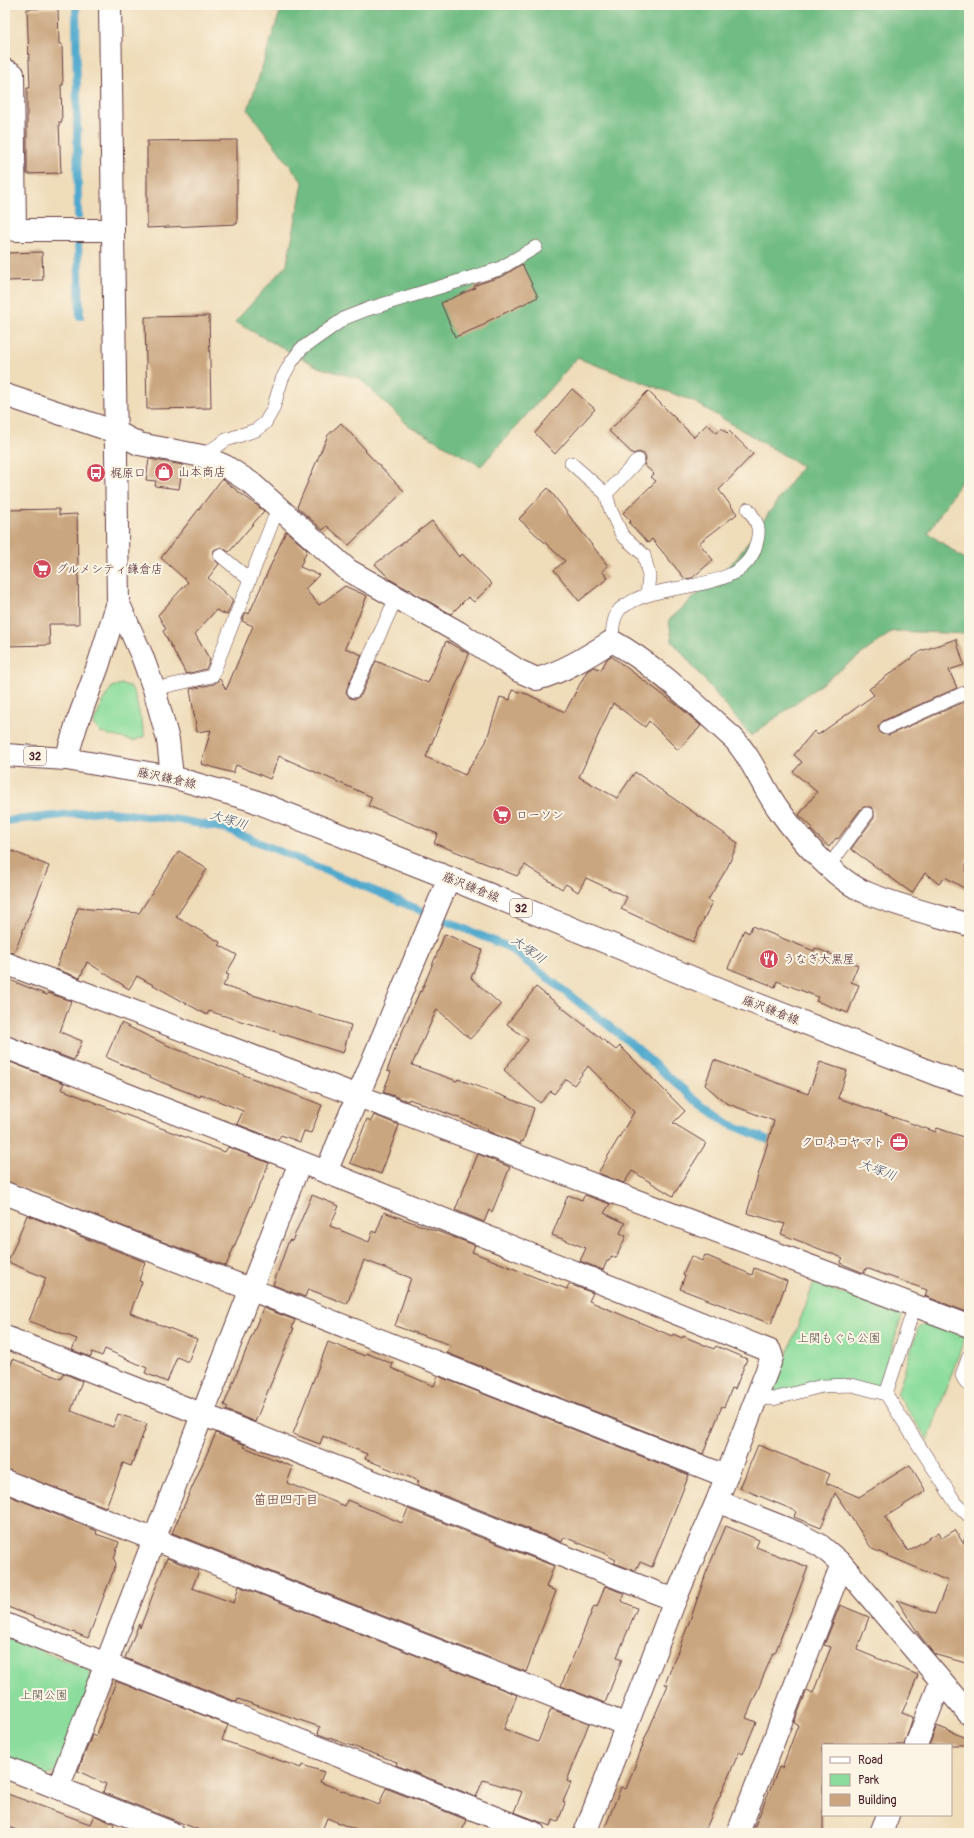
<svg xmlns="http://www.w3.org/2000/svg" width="974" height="1838" font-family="Pangolin,'Klee One',sans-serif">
  <rect width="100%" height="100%" fill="#fcf5e5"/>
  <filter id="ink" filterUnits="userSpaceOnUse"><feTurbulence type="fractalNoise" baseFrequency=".025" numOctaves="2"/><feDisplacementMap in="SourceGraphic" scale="8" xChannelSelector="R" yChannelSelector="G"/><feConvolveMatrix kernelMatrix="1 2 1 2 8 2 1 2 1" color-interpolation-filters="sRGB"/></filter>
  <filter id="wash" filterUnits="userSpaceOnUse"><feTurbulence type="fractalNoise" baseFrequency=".012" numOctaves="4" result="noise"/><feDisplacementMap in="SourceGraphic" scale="16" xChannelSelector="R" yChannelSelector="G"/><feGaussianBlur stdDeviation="0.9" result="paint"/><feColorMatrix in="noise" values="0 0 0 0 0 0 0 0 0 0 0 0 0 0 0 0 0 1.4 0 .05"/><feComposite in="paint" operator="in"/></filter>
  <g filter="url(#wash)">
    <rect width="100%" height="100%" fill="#efdcb9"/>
    <path fill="#8cdd9d" stroke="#6b7e64" d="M121,684l9,2 4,6 11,44 -11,5 -33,-8 -8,-9 13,-28 6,-9z
      M814,1283l88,33 -23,72 -97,6 -9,-2z
      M928,1323l37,14 -37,103 -31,-46 21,-66z
      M5,1637l83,32 5,10 -36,93 -11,4 -41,-17z"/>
    <path fill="#71bc84" stroke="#5e6e58" d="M284,5h685v464l-41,64 41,29v72l-76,-3 -142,105 -79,-95 -3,-21 68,-62 65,-92 -109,-65 -116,-43 -96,108 -73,-41 -48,-46 -42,-12 -83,-45 52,-58 16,-81 -55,-73 31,-95z"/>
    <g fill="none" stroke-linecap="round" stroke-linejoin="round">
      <path stroke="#4fa9cd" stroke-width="8" d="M76,5l2,211
        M78,240l2,76
        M5,821l97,-10 77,9 48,9 281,118 115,90 76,66 30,21 49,20"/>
    </g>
    <g id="blocks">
      <path fill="#caa680" d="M58,8l1,36h3l1,41h-2l1,37h-3l2,51 -34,1v-86h3l-3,-79z
        M237,140v84l-90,4v-87z
        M42,252l1,28 -38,1v-28z
        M522,264l16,33 -52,25v2l-31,13 -14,-34 34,-15 -1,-2 7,-3 22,-7z
        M209,316l2,92 -64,1 -2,-92z
        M572,389l23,20 -40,45 -20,-21z
        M648,391l46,46 13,-13 10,9 4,-5 6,5 2,-2 24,23 -34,36 18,24 -38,29 14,17 -21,18 -7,1 -33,-40 -4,4 -19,-20 2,-2 -8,-8 33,-32 -5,-4 3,-3 -10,-9 2,-7 -2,-4 -5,-2 -6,2 -24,-23z
        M341,423l25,27 -1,1 39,40 -55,54 -22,-19 -4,4 -26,-23 31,-72z
        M149,459l34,6 -4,24 -24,-3 1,-5 -10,-1z
        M222,479l42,32 -35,41 -8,-5 -7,3 -1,8 6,6 -11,14 25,22 -6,15 -11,-5 -21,24 15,26 -4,9 -20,5 -23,-43 3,-2 -8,-14 30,-33 -27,-24z
        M548,488l60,78 -6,5 6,7 -29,23 -25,-31 11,-9 -46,-42z
        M59,509v6l18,-1 2,110h-30l1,21 -45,1v-136z
        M432,521l27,36 3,-3 30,30 -18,18 -6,-5 -17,17 -37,-21 -4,-4 -1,1 -18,-10 -16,-16z
        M286,531l21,19 -7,17 19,8 -14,14 14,16 26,-19 22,10 -22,52 17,7 -15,33 -1,4 4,6 5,1 6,-4 15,-34 52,22 18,-42 23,13 -43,103 39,18 21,-33 14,-45 10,3 2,-10 15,4 38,18 22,-41 7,-4 7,3 6,-11 4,-3 71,53 19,17 -23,24 -29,-29 -4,6 -32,-24 -34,74 38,21 18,-26 103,71 -11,25 -19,32 4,2 -19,40 -72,-33 6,-12 -41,-19 -8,14 -12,-8 -4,5 -37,-24 -8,11 -83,-33 4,-9 -70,-28 4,-9 -93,-41 -9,23 -34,-14 -3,8 -32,-9 10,-34 -14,2 -7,-43 24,-5 6,-5 6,11 27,-64 -11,-5 4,-9 3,2z
        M956,639l8,26 -15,5 8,18 -74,33 -5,6 3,7 8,1 75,-33 5,11v143l-3,4 1,30 -22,-13 -6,7 -14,-11 -13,20 -61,-44 23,-31v-7l-3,-4h-7l-3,2 -23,30 -2,-1 -7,9 -18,-17 2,-2 -14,-13 18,-23 -24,-20 9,-10 -8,-7 20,-24 4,4 56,-40 -5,-6 52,-38z
        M12,851l37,15 -35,87 -9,-2v-82z
        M179,851l28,18 -31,48 44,25 -1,3 18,10 -11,19 3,1 -6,11 128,39 -8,28 -134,-42 -2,4 -70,-39 -8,13 -42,-27 -7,16 -24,-9 22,-61 61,5z
        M752,926l62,25 1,-3 43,17 -7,17 8,3 -11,28 -32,-12 2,-4 -41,-16 -2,6 -47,-19 16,-38 5,3z
        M445,934l37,16 -11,28 30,27 -31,34 -33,-30 -25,56 45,16 1,-2 76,29 -11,34 -2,-1 -1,3 -33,-13 1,-2 -79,-30 -1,2 -25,-9 8,-20 -4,-1 9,-25 24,-55 1,1z
        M5,978l42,17 1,-2 23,8 -11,31 22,9 -8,19 -69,-25z
        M536,987l80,63 4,-4 65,65 -12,12 33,20 -33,53 -41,-25 -8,12 -26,-10 36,-61 -46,-46 -14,19 -8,-6 -12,15 -3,-3 -11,12 -36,-33 24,-30 -21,-16z
        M121,1023l50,24 151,58 -11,28 -7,-2 -4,11 -19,-7 -3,5 -41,-16 6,-13 -42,-17 -1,3 -39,-15 -55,-25z
        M5,1060l59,23 -3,6 60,24 104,39 3,-5 41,16 -43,103 -221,-85z
        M714,1060l94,34 12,-32 27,9 -9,27 98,34 1,-4 32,11v174l-44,-17 2,-6 -61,-22 -2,5 -24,-10 3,-5 -62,-24 4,-10 -38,-11 27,-92 -48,-18 -21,-18z
        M374,1115l25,10 -18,49 -31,-11 17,-44 4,2z
        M478,1154l32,13 -18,45 -3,-2 -5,12 -29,-12z
        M312,1195l27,11 -9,20 39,16 4,-11 3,2 8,-21 91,33 -3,7 65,26 30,11 2,-5 24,9 -4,8 83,35 1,-2 9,4 1,-2 31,13 2,-3 31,13 -12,30 -3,-1 -8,19 -2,-1 -19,48 -256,-101 4,-8 -56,-19 16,-48 -47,-18 -17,44 -39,-15 -3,8 -32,-12 16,-45 3,1z
        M568,1195l14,5 3,-5 25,9 -6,9 21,10 -5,10 6,3 -10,22 -4,-2 -3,5h-2l-4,9 -23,-9 6,-13 -34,-13z
        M27,1215l118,47 -6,19 3,1 -12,31 67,26 -9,23 -11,-5 -10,25 -22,-9 2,-5 -42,-19 -3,7 -10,-4 -1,5 -19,-7 5,-11 -48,-18 17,-43 -38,-16z
        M705,1255l47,20 2,-7 33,13 -16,43 -91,-35 5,-13 -2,-1 8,-19 11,5z
        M263,1308l32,12 -3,8h2l-39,94 -29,-12 2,-3 -4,-2z
        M328,1342l37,14 1,-3 27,11 -2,4 43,18 4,-10 251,99 -37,92 -12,-5 -5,9 -21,-8 2,-3 -8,-4 1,-1 -45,-18 -2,5 -145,-57 2,-4 -54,-22 2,-5 -44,-18 -3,8 -27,-10z
        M13,1359l48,20 2,-6 19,8 -11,30 42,16 5,-13 29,10 -16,42 -8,-3 -17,44 -101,-38v-90z
        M216,1433l29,12 -1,2 49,20 -6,16 58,23 2,-6 55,23 6,-14 146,57 -8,21 10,4 -30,81 -354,-139z
        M758,1445l72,29 -4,9 33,14 51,-32 16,26 -41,26 23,34 31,-19 3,6 13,-8 8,13 5,-11h1v132l-35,-10 -14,-18 -23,-36 38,14 13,-33 -76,-32 -37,-56 -14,35 -27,-11 2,-6 -56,-23z
        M5,1494l92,37 -1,3 23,8 -5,17 2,5 -28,74 -83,-32z
        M726,1526l33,14 -3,7 52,20 -33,86h-2l-27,65 10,4 -13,32 -4,-2 -35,81h-101l18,-46 5,2 17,-44h-1l26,-60 -3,-1 27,-69 14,-42z
        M167,1558l32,13 -7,17 42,15 5,-17 278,109 -13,34 34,13 13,-33 38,14 -22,58 4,2 -8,19 2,1 -7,19 -5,-2 -2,6 -37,-14 8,-20 -39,-12 -7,17 -80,-32 1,-3 -79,-28 2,-7 -82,-28 -1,3 -112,-44 14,-34 1,4z
        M605,1586l20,8 -4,7 16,7 -20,49 5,2 -17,44 -44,-17 33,-80 3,1z
        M840,1605l29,12 -12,33 61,25 -16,38 11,4 -9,28h-81v88h-71l27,-66 3,1 16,-43 -4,-2 13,-33 6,3 18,-46 -7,-2z
        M116,1681l112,44 -6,15 79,28 1,-3 22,7 -4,10 59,23 7,-17 81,32 -6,13h-98l-36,-15 -6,15h-114l-104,-41 3,-8 -28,-13 14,-36 4,2z
        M937,1726l32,13v6h-40z
        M5,1793l85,31 4,-9 20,9 -3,9h-86l-20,-7z"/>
    </g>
  </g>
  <g filter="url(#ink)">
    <use href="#blocks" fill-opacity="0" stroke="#633b40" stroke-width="1"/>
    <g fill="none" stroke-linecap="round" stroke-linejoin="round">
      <g stroke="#633b40" stroke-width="14">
        <path id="lane" d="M202,456l24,-16 30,-10 9,-7 8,-14 9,-30 8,-15 11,-15 44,-31 23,-9 131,-40 37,-22
          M571,463l35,31 5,17 11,24 22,20 5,21 -2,19
          M606,494l32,-34
          M220,555l30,25
          M612,641c0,-10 1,-24 8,-32 3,-3 8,-5 11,-7 35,-21 109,-9 124,-54 6,-18 4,-24 -7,-39
          M154,689l58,-13 66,-168
          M354,691l42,-93
          M886,728l83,-37
          M829,866l38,-52
          M915,1305l-29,89 69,108 14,14
          M969,1356l-7,19 4,8 3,2
          M756,1397l17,2 49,-13 30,-1 34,9"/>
      </g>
      <g stroke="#633b40" stroke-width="24">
        <path id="street" d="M5,70l8,4 2,156h98
          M5,395l111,37 23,12 63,12 23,10 26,17 97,87 110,62 61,39 18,8c28,-8 51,-23 75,-38 45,25 83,63 121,97 20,21 29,49 46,72 20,28 56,70 88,83 31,13 69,22 102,32
          M5,963l964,363
          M5,1047l321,125 444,179 2,6 -55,144 -42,99 -90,233
          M326,1172l123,-294
          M5,1193l721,283
          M5,1337l670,263
          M5,1481l622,244
          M717,1501l80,32 24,13 21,18 127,150
          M5,1624l529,209
          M916,1745l25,-64
          M5,1767l167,66
          M58,1788l242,-626
          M738,1833l104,-269
          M881,1833l7,-18"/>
      </g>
      <g stroke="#633b40" stroke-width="24">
        <path id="secondary" d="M118,602l24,54 12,33 14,51 4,37
          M66,759l10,-33 22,-60 20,-64 -8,-597"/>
      </g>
      <g stroke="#633b40" stroke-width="24">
        <path id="primary" d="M5,755l61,4 106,18 80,23 197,78 305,125 184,72 31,10"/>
      </g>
      <use href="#lane" stroke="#fff" stroke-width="13"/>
      <use href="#street" stroke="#fff" stroke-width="22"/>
      <use href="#secondary" stroke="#fff" stroke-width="22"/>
      <use href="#primary" stroke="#fff" stroke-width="22"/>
    </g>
  </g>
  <defs>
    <g id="shop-disc" transform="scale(1)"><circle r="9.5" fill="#d1495b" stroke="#fcf5e5"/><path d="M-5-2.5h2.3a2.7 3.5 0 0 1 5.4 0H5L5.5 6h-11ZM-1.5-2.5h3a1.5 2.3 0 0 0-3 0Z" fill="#fff"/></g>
    <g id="bus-disc" transform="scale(1)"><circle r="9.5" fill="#d1495b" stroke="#fcf5e5"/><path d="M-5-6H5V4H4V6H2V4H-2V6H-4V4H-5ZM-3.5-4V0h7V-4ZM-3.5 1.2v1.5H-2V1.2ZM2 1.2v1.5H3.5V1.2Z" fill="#fff"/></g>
    <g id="supermarket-disc" transform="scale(1)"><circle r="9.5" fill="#d1495b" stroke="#fcf5e5"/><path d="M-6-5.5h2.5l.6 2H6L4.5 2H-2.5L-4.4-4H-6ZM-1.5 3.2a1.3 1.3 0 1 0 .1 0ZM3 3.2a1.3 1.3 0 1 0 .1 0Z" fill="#fff"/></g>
    <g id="restaurant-disc" transform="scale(1)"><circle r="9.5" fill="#d1495b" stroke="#fcf5e5"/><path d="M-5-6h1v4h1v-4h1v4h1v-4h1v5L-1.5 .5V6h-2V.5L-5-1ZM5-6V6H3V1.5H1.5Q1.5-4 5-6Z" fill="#fff"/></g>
    <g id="office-disc" transform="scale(1)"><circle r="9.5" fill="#d1495b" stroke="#fcf5e5"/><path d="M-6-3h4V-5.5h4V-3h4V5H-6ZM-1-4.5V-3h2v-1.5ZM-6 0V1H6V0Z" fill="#fff"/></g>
  </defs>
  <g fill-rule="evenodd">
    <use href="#shop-disc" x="164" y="472"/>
    <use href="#bus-disc" x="96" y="473"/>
    <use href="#supermarket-disc" x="42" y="569"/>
    <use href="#supermarket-disc" x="502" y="815"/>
    <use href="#restaurant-disc" x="769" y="959"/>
    <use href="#office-disc" x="899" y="1142"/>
  </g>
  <g text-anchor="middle" stroke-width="4" stroke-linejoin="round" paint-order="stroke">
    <g fill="#fcf5e5" stroke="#7f5f63" stroke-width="1">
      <rect x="24" y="747" width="22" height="18" rx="3"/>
      <rect x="510" y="899" width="22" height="18" rx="3"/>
    </g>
    <g font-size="11" font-weight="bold" fill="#4a1f2b">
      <text x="35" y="760">32</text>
      <text x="521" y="912">32</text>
    </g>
    <g font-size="12" fill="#4a1f2b" stroke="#fcf5e5" text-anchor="start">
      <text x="178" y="476">山本商店</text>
      <text x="110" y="477">梶原口</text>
      <text x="56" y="573">グルメシティ鎌倉店</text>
      <text x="516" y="819">ローソン</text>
      <text x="783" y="963">うなぎ大黒屋</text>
      <text x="885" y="1146" text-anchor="end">クロネコヤマト</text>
    </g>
    <g font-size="12" fill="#4a1f2b" stroke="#fcf5e5">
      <text transform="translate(167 778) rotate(12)" y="4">藤沢鎌倉線</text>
      <text transform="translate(471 887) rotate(22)" y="4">藤沢鎌倉線</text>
      <text transform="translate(771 1010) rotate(21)" y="4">藤沢鎌倉線</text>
    </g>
    <g font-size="12" fill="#5a4e48" stroke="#fcf5e5">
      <text x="839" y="1342">上関もぐら公園</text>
      <text x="44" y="1699">上関公園</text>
    </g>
    <g font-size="13" font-style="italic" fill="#4c566c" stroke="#fcf5e5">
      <text transform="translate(229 819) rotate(17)" y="5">大塚川</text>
      <text transform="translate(529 949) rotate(36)" y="5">大塚川</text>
      <text transform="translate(878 1169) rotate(21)" y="5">大塚川</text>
    </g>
    <g font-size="13" font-weight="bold" fill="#774e49" stroke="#fcf5e5">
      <text x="286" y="1504">笛田四丁目</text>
    </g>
  </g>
  <rect width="974" height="1838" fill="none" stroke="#fcf5e5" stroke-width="20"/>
  <rect x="822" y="1744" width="130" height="72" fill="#fcf5e5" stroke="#b59f9b"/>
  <rect x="830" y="1757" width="20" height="6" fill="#ffffff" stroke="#b59f9b"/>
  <text x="858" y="1764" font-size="12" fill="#4a1f2b">Road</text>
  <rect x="830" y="1774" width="20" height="12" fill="#8cdd9d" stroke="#b59f9b"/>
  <text x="858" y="1784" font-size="12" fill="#4a1f2b">Park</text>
  <rect x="830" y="1794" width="20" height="12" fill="#caa680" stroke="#b59f9b"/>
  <text x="858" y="1804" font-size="12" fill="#4a1f2b">Building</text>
</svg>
